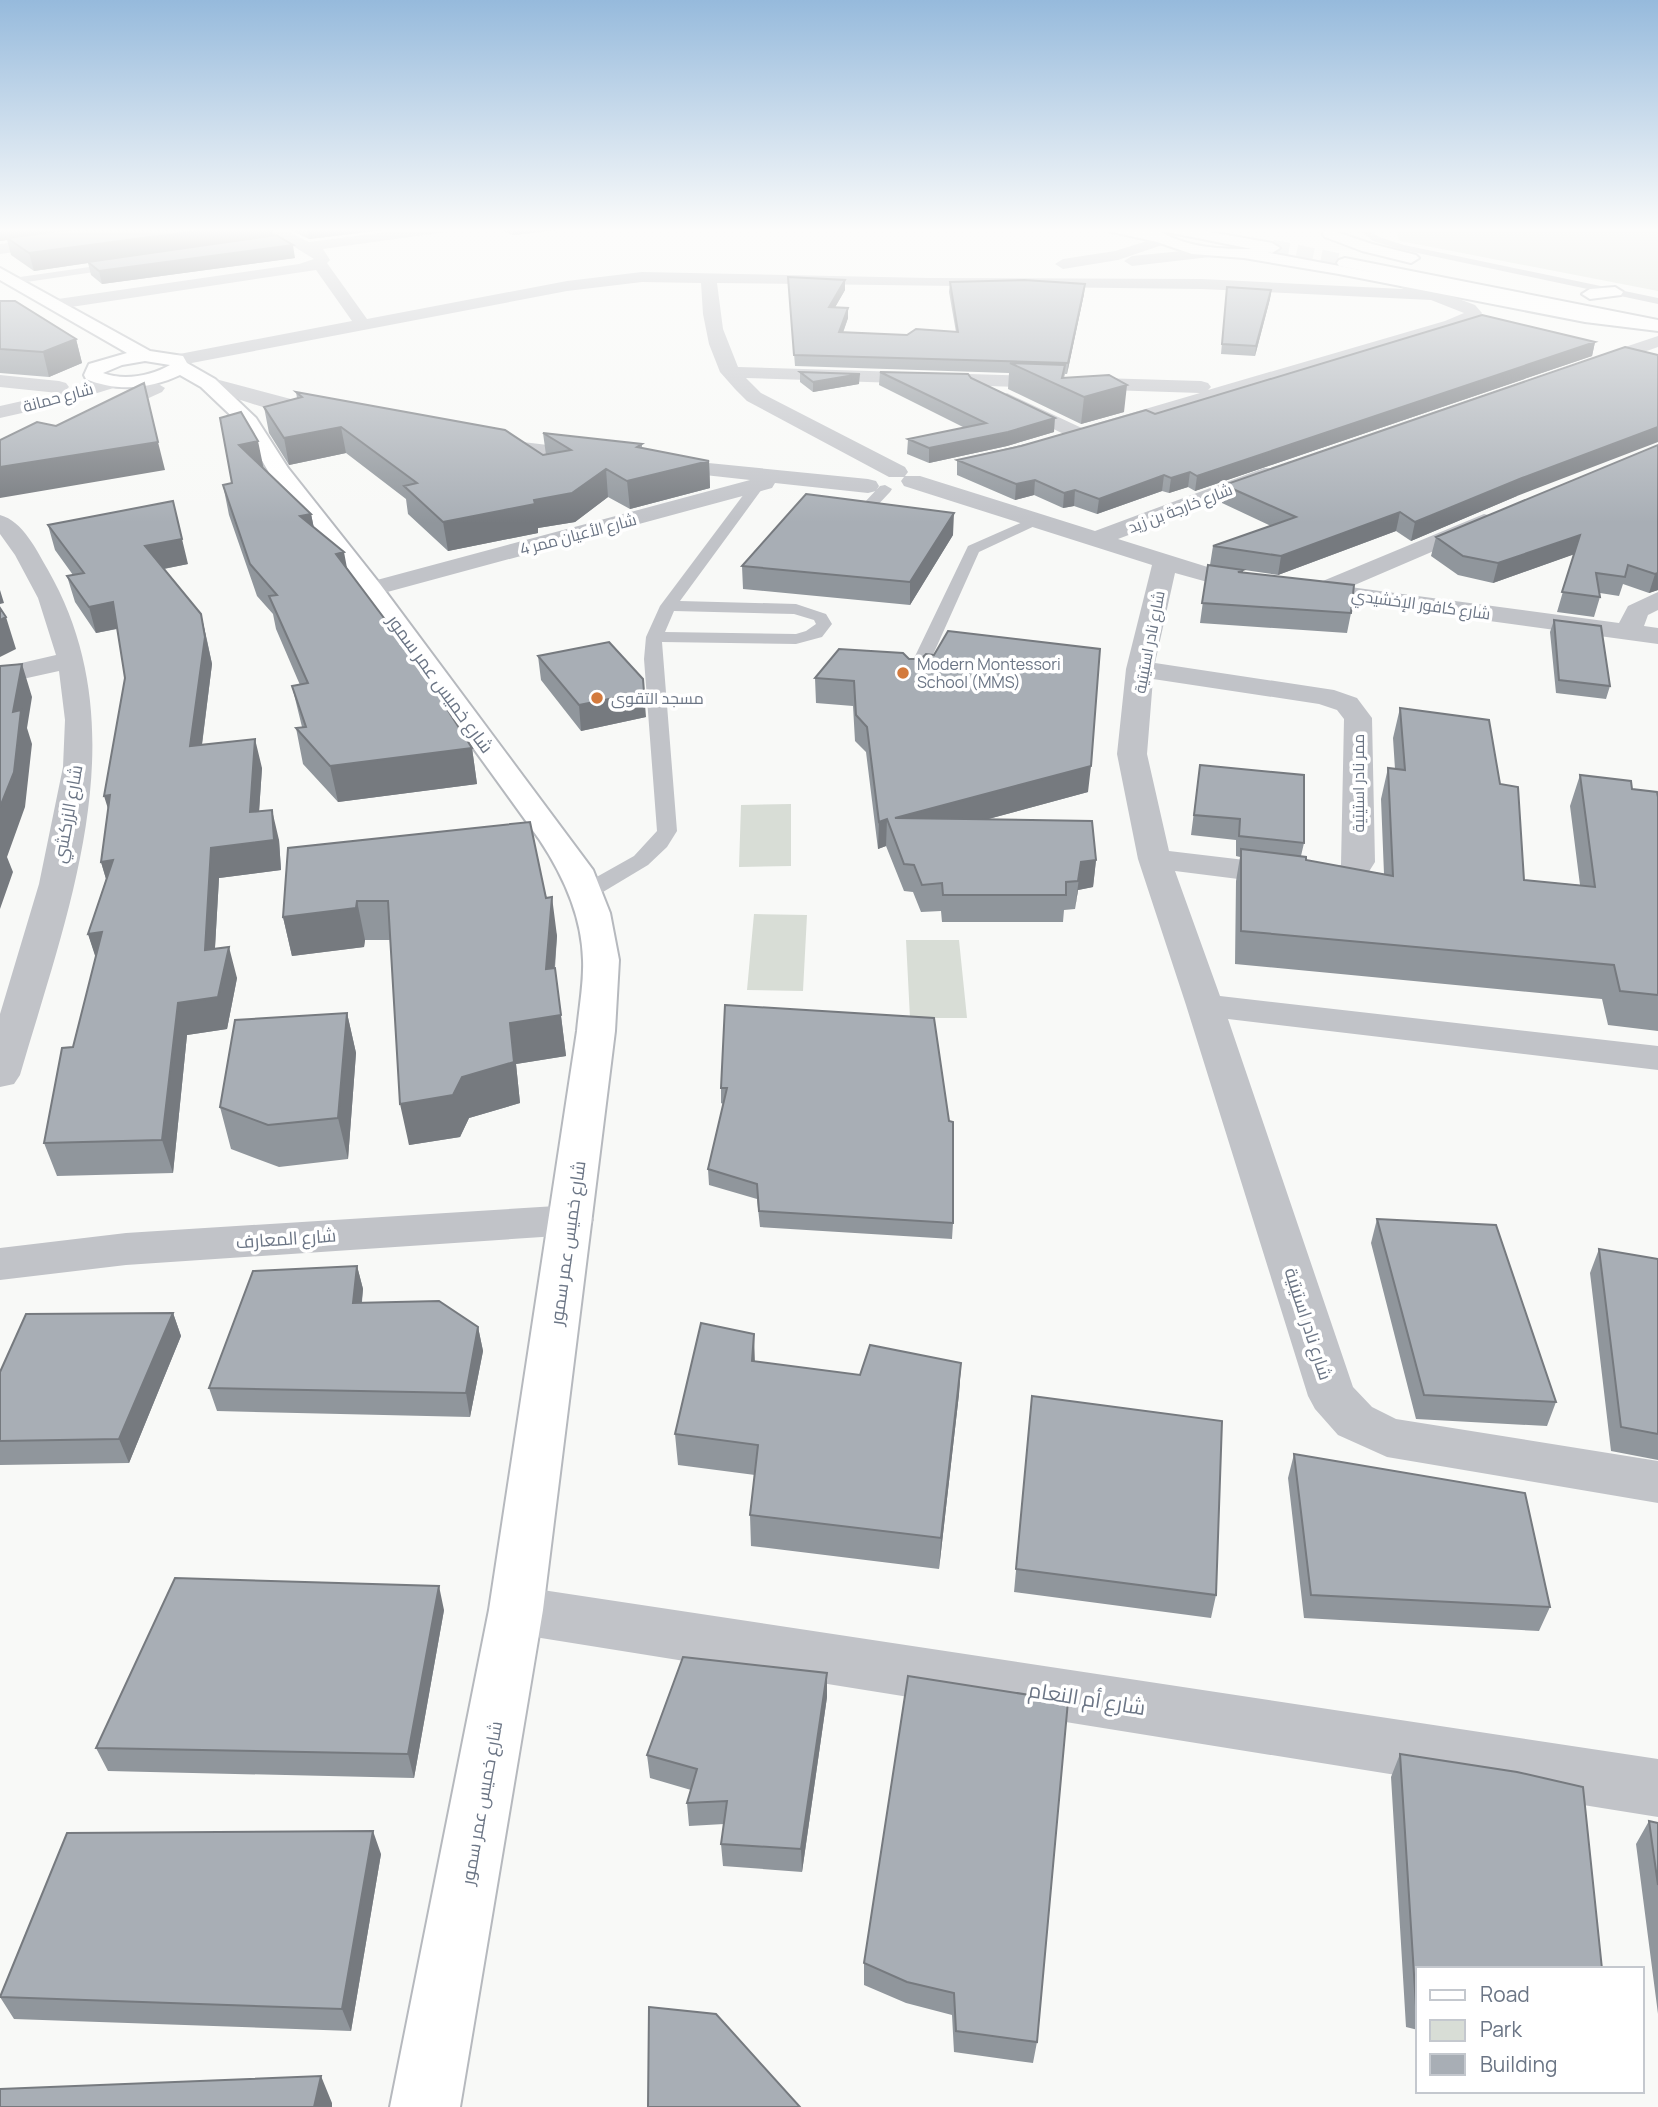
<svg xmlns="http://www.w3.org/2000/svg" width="1658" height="2107" font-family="Manrope,Cairo,sans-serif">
  <rect width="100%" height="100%" fill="#f8f9f7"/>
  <path fill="#d8ddd6" d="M1394,228h264v63l-258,-50z
    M791,804v62l-52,1 2,-62z
    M754,914l53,1 -4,76 -56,-1z
    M906,940h53l8,78h-57z"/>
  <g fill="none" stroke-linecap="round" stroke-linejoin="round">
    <path stroke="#d5d8da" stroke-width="17" stroke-dasharray="17 8" stroke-linecap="butt" d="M1272,248l73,15"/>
    <g stroke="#b6b9be" stroke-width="4">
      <path id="secondary" d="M1106,228h26l14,3v-3h14l1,4c31,18 67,17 102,17l7,4 315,59 73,9v10l-73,-9 -246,-48 -95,-16 -52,-4 -35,-12 -49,-11z
        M1330,230l42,14 44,11 3,3 -8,5 -49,-12 -37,-14 -2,-3 2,-3z
        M0,268l150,83 33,5 4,7 28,16 41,39 32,50 92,116 213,286 17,43 9,47 -4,71 -72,579 -83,497h-70l99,-497 88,-579c2,-23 7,-48 6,-71 -1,-44 -20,-85 -44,-121l-177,-245 -91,-118 -30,-51 -40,-38 -21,-12c-29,14 -64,17 -94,4l-2,-4 5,-11 38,-11 -127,-73zM145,361l25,4c-19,11 -46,16 -67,8l19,-8z
        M1615,287l8,5 -2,3 -31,4 -8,-5 8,-5z"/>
    </g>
    <g stroke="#b4b7bb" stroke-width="4">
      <path id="highway" d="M1166,228h22l84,15 8,5 -8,5 -105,-21z
        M1345,258l313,62v10l-319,-64 -2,-3 2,-3z"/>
    </g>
    <path fill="#c1c3c8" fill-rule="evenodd" d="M1357,228h9l13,9 25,8 254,53v6l-259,-55 -26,-8z
      M124,262l4,1v4l-115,17 -5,-3 5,-3z
      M758,481l7,4 -85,116 116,3 30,10 6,10 -10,13 -26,7 -134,-2 15,189 -10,16 -19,18 -55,33h-16l-3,-5 3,-5 57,-32 23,-25 -13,-172 2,-22 14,-31 93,-124zM674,611l120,3 20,6 2,4 -10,7 -10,3 -131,-2z
      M885,485l7,4 -2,3 -16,17h-10l-2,-3 2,-3 16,-17z
      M1034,517l5,1 2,3 -2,3 -60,28 -56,125 -3,4h-12l-3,-4 63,-131z"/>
    <path fill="#c1c3c8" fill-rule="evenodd" d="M131,228h37l-7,4 -161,22v-10z
      M264,228h17l28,14 108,-14h36l-7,4 -123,17 7,11 -3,3 40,56 200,-38 75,-9 287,6 273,1 201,10 -3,-4 8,-5 67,25 7,8 -4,7 -21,9 -356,105 -7,-2 -3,-4 3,-4 106,-31 -454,-15 15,15 144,74 3,5 -3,4h15l175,55 169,-63h16l3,5 -3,5 -162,61 96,30 104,14 166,-69 8,2 4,5 -4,5 -142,61 269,36 9,-17 30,-14v18l-10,5 -4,11 14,2v16l-447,-61 -36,-10 -20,90 179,27 23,8 15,20 3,144 -12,19 -44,8 -144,-18 45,125 438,50v24l-430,-51 125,368 19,20 24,12 262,42v42l-271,-46 -49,-22 -23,-26 -7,-13 -122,-391 -48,-146 -21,-105 9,-85 26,-104 -248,-79 -3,-5 3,-4h-15l-142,-76 -12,-12 -15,-17 -11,-28 -6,-30 -2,-31 -59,-1 -75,9 -391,75 -7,-2 -2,-4 2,-4 183,-35 -36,-51 -258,39 -8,-5 8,-5 241,-35 15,-5zM717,283l485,6 229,11 33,13 -19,8 -237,69 3,-3 -3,-4 -7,-2 -463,-14 -15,-38zM1153,679l166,25 18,6 7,9 -3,146 -22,4 -150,-18 -22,-97z
      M1163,236l7,4 -2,3 -50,17 -55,9 -8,-5 8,-5 52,-8z
      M1222,247l5,2 3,3 -3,3 -95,11 -8,-5 8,-5z
      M1658,336v11l-74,26 -9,-6 2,-4z
      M0,375l59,6 7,2 3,4 -3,3 50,-15 10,6 -3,4 -61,19 -62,14v-12l58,-13 -58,-6z
      M208,377l128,34 3,4 -3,4c-26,7 -106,-23 -135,-32l-3,-4 3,-4z
      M155,382l10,6 -3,4 -55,25h-14l-3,-4 3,-4z
      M1007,393l79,37 3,4 -3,4h-14l-72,-35 -3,-4z
      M481,437l117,14 8,1 3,5 -3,5 -8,1 -124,-16 -3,-4 3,-4z
      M658,458l210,21 8,2 3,5 -3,5 -8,2 -93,-10 -3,5 -392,106 -9,3 -9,-3 -4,-5 4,-5 388,-104 -100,-11 -3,-5 3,-5z
      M0,515c23,6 37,36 48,55 92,161 20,340 -28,505l-6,9 -14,3v-73l39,-130 24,-117 2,-47 -6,-49 -59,13v-16l56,-13 -18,-57 -23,-43 -15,-21z
      M572,1205l15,4 7,11 -7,11 -15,4 -446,30 -126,15v-32l126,-15z
      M516,1586l1142,173v58l-1142,-183 -19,-7 -8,-17 8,-17z"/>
    <use href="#secondary" fill="#fff" fill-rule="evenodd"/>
    <use href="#highway" fill="#fff" fill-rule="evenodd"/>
  </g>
  <path fill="#90969c" d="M0,228h272l2,7 21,23 -193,26 -11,-9 -3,-12 -54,8 -23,-16 -4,-15 -7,1z
    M286,228h115l-92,11z
    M496,228h80l-63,7z
    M788,277l57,13 -10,17 13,11 -5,15 64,2 49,-3 -7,-40 1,-10 134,12 -17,80h-2l-1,4 60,34 -43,12 -73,-35 1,-16 -214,-7z
    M1271,290l-1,9 -15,57 -34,-2 5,-58z
    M0,301l76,38 6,24 -33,14 -49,-4z
    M1595,342l-3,14 -397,135 -7,-4 -19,6 -7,-2 -65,23 -23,-8 -11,2 -29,-13 -19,5 -58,-25v-15l198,-46z
    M800,372l59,12 -46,8 -13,-10z
    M880,372l91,6 83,54 -47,14 -78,17 -22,-9 1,-15 57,-11 -86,-43z
    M296,392l247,63h3l-3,-22 99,11v4l67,13 1,27 -80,21 -22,-12 -33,25 -37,6v5l-90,18 -40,-37 -2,-15 -60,-46 -57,12 -20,-32 -5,-26 33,-9z
    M1658,445v145l-9,3 -26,-9 -4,12 -19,-3v4l-6,20 -37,-5 17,-58 -81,29 -35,-8 -27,-19 5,-19z
    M264,468l47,46 3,14 33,40 125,180 5,36 -139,18 -35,-38 -7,-36 6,-1 -10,-41 8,-1 -24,-56 -3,-15 -16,-18 -28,-81 -6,-30 9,-2z
    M1224,485l293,11 -106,45 -15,-10 -118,44 -68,-10 3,-19 58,-20 -49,-23z
    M48,525l140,39 -24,5 37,45 6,26 5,24 -10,81 60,23 -3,43 20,29 2,30 -62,8 -4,70 22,30 -10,51 -40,6 -14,138 -116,3 -13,-33 29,-96 23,-90 -8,-23 18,-55 -5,-17 24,-184 -8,-49 -21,4 -21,-31 -8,-26 6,-1 -18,-25z
    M953,535l-43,70 -167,-16 -1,-23z
    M1208,565l35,5v3l108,40 -4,20 -147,-10z
    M1554,620l56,66 -4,13 -50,-6 -6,-61z
    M538,656l108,61 -65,14 -40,-51z
    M909,659l179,133 -100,27 108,41 -3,27 -15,3 -3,19 -11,1 -1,12h-121l-1,-11 -20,1 -8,-20 -9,-1 -18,-45 -8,3 -12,-97 -11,-11 -2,-35 -37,-3 -1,-25z
    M1400,708l100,76 24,96 56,5 -10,-79 10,-31 78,22v234l-50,-6 -6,-26 -367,-35 1,-83 4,-24 -4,-1v-16l-45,-5 9,-70 104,78 -3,13 5,4 78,14 -3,-75 7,-31 7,1 -2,-31z
    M288,848l258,50 11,38 -2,32 11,88 -50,8 4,39 -51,15 -9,19 -51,8 -19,-205h-25l-1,7 -72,9 -9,-39z
    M725,1005l228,218 -1,16 -192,-12 -3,-28 -48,-14 -1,-16 15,-65 -2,-1v-15z
    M347,1013l9,40 -8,106 -69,8 -48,-18 -11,-42z
    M1377,1219l179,183 -9,24 -131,-7 -45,-176z
    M1599,1249l59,10v201l-47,-9 -21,-178z
    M357,1266l6,23 -1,13 116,25 5,24 -13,66 -253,-6 -8,-23z
    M173,1313l8,23 -52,127 -129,2v-93z
    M755,1362l105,13 101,-12 -2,31 -20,175 -188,-23 -1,-31 5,-40 -77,-10 -3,-31z
    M1030,1420l186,175 -5,23 -197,-26z
    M1294,1454l256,153 -11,24 -235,-13 -16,-140z
    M444,1610l-30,168 -306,-7 -12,-23z
    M908,1676l129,366 -4,21 -79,-11 -2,-37 -46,-12 -42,-18v-22z
    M827,1697l-25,175 -79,-6 -2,-22 3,-20 -35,2 -2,-23 4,-13 -41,-12 -3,-23z
    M1400,1754l18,215v61l-12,-3 -15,-250z
    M1649,1821l9,2v191l-22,-170z
    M381,1854l-30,177 -337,-12 -14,-22z"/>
  <path fill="#767a7f" d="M0,228h113l-106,10v2l-7,1z
    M219,228h53l2,9 -186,25v1l-54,8 -5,-18z
    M307,228h94l-92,11z
    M512,228h64l-63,7z
    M293,245l2,13 -193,26 -3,-13z
    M845,280v10l-16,28v-11z
    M1085,284l-1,10 -17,80 1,-11z
    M1271,290l-1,9 -15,57 1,-10z
    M848,308v10l-9,25v-11z
    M76,339l6,24 -33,14 -6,-25z
    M1595,342l-3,14 -397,135 2,-15z
    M860,374l-1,10 -46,8v-10z
    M1127,385l-3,27 -43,12 3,-27z
    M1055,418l-1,14 -47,14 -78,17v-15z
    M341,427l5,26 -57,12 -5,-27z
    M1658,427v15l-141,54 -106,45 4,-19 107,-44z
    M258,441l6,29 -25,-25z
    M158,442l7,28 -165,28v-31z
    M709,461l1,27 -80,21 -3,-28z
    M606,469l2,28 -33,25 -37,6v5l-90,18 -5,-29 91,-22z
    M1190,472l-2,15 -19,6 2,-15z
    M1164,475l-2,16 -65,23 2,-15z
    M1035,480l-1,15 -19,5 1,-16z
    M1075,490l-1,16 -11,2 1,-15z
    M1400,512l-4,19 -118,44 3,-19z
    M954,513l-1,22 -43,70v-23z
    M311,514l6,30 -17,-28z
    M1580,535l-5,19 -82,29 5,-20z
    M182,539l6,25 -36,7 -7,-25z
    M344,552l6,32 -14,-30z
    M1658,573v17l-9,3 6,-19z
    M0,590l4,13 -4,1z
    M113,602l7,26 -24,5 -7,-26z
    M201,614l11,50 -14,111 -8,-29z
    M6,617l10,32 -16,8v-37z
    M22,664l10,33 -5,31 5,16 -7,63 -18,50 6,15 -13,37v-102l13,-95z
    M644,692l2,25 -65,14 -2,-26z
    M255,739l7,29 -5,74 -7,-30z
    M472,748l5,36 -139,18 -8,-36z
    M1091,766l-3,26 -192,52 -1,-26z
    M110,795l3,30 -9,-29z
    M272,810l7,30 2,30 -62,8 -6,103 -8,-31 6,-102z
    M887,819l-1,27 -8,3 1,-27z
    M113,860l-3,32 -9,-30z
    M1096,860l-3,27 -15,3 -3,19 6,-47z
    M552,897l5,39 -6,73 -5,-40z
    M357,901l8,39 -1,7 -72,9 -9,-39z
    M102,932l-4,33 -10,-31z
    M229,947l8,31 -10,51 -40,6 -14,138 -11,-33 16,-137z
    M555,968l11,88 -50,8 4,39 -51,15 -9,19 -51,8 -9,-41 62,-27 48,-54z
    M347,1013l9,40 -8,106 -10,-41z
    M357,1266l6,23 -4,37 -6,-23z
    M173,1313l8,23 -52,127 -10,-24z
    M478,1327l5,24 -13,66 -4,-24z
    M754,1334l1,31 -3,-4z
    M961,1363l-2,31 -20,175 2,-31z
    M439,1586l5,24 -30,168 -6,-24z
    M827,1673v24l-25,175 -1,-23z
    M373,1831l8,23 -30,177 -9,-22z
    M321,2076l11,27v4h-18z"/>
  <path fill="#a8aeb5" stroke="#767a7f" stroke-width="2" d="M84,228h135l-190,25 -22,-15z
    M276,235l17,10 -194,26 -11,-9z
    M788,277l57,3 -16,27 19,1 -9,24 68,3 9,-6 42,3 -8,-50 74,-2 61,4 -17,79 -274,-8z
    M1227,287l44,3 -15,56 -34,-2z
    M0,301h15l61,38 -33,13 -43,-3z
    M1482,315l113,27 -398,134 -7,-4 -19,6 -7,-3 -65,24 -24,-9 -11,3 -29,-13 -19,4 -59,-24 64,-14 125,-36 9,4z
    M1625,347l33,8v72l-136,51 -107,44 -15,-10 -119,44 -68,-10 83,-29 -72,-32z
    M1010,363l55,2 -3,13 47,-3 18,10 -43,12z
    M800,372l60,2 -47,8z
    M880,372l88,2 3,4 84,40 -47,14 -79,16 -21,-9 78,-16z
    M144,383l14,59 -158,25v-27l37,-18 19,4z
    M296,392l209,38 38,25 28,-5 -28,-17 99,11 -5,3 72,14 -82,20 -21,-12 -34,24 -38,7 1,4 -92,18 -39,-36 13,-3 -76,-56 -57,11 -20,-31 38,-10z
    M241,412l17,29 -19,4 72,69 -11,2 44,36 -8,2 81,108 55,86 -142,18 -34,-38 10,-1 -14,-41 16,-3 -39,-87 8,-1 -27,-31 -27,-79 9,-2 -12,-65z
    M1658,445v128l-3,1 -27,-9 -3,12 -29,-4 4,24 -38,-5 18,-57 -82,28 -35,-7 -27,-19z
    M806,494l148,19 -44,69 -168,-16z
    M173,501l9,38 -37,7 56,68 4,23 -15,109 65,-7 -5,73 22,-2 2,30 -63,8 -6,102 24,-3 -11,50 -40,6 -16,137 -118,3 18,-95 11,-1 29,-115 -14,2 25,-74 -12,2 9,-67 -6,1 21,-118 -12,-76 -24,5 -22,-31 17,-3 -36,-48z
    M1208,565l35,5 -5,2 116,13 -3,28 -149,-10z
    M0,608l6,9 -6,3z
    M1554,620l47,6 9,60 -51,-6z
    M948,631l152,18 -9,117 -196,52 197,3 4,39 -15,2 -3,19 -12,1v13h-123l-1,-12 -20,2 -8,-20 -10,-1 -17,-45 -8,3 -12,-95 -11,-12 -2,-34 -39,-3 24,-29 64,4 6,6h12l5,-5 8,1z
    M609,642l34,37 1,13 -65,13 -41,-49z
    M22,664l-9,48 8,-2 -7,62 -14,35v-141z
    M1400,708l89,12 11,64 18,3 6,93 71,7 -15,-112 51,6 1,8 25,3 1,5v198l-38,-4 -6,-26 -373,-34v-82l65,8v3l87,16 -5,-108 17,2z
    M1200,765l104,10v68l-65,-7 1,-17 -46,-4z
    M530,822l16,76 6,-1 -6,72 9,-1 6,47 -51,8 4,39 -52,15 -9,18 -53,9 -12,-203h-31l-1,7 -73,9 5,-69z
    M725,1005l209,13 15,103 4,1v101l-194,-12 -2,-27 -49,-15 19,-81h-6z
    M347,1013l-9,105 -70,7 -48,-18 15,-87z
    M1377,1219l119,6 60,177 -132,-7z
    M1599,1249l59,10v175l-37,-7z
    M357,1266l-4,37 86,-2 39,26 -12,66 -257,-5 44,-117z
    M173,1313l-54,126 -119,2v-69l26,-58z
    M701,1323l53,11 -2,27 108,14 10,-30 91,18 -20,175 -191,-23 8,-70 -83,-11z
    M1032,1396l190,25 -6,174 -200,-26z
    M1294,1454l231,39 25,114 -239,-12z
    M175,1578l264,8 -31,168 -312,-6z
    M683,1657l144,16 -26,176 -80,-5 6,-43 -40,2 10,-34 -50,-14z
    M908,1676l160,25 -31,341 -81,-11 -2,-38 -47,-11 -43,-19z
    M1400,1754l117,18 66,15 19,182h-184v37h-2z
    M1649,1821l9,2v62z
    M373,1831l-31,178 -342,-12 67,-164z
    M649,2007l67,7 84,93h-152z
    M321,2076l-7,31h-314v-18z"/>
  <linearGradient id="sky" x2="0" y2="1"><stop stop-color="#96badc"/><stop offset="0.44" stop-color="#fcfcfb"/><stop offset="1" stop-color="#fcfcfb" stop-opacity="0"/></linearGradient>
  <rect width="1658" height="523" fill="url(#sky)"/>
  <g fill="#d37a3d" stroke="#fff" stroke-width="2.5">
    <circle cx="903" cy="673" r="7"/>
    <circle cx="597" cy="698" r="7"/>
  </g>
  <g text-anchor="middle" stroke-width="7" stroke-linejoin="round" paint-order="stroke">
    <g font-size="16" fill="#6b7585" stroke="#fff">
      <text transform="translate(58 397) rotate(-15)" y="6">شارع حمانة</text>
      <text transform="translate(1180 508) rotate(-21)" y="6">شارع خارجة بن زيد</text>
      <text transform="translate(578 534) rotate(-15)" y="6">شارع الأعيان ممر 4</text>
      <text transform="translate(1421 604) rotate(8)" y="6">شارع كافور الإخشيدي</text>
      <text transform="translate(1149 642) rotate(-79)" y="6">شارع نادر استيتية</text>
      <text transform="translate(1358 783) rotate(-90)" y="6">ممر نادر استيتية</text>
    </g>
    <g font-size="16" fill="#6b7585" stroke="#fff" text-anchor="start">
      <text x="917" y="670">Modern Montessori<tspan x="917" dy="18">School (MMS)</tspan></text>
      <text x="611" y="704">مسجد التقوى</text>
    </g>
    <g font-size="18" fill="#6b7585" stroke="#fff">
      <text transform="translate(440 684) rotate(54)" y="6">شارع خميس عمر سمور</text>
      <text transform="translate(68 814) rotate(-80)" y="6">شارع الزركشي</text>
      <text transform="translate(286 1239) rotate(-4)" y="6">شارع المعارف</text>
      <text transform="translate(568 1243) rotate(-82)" y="6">شارع خميس عمر سمور</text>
      <text transform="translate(1308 1324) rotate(72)" y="6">شارع نادر استيتية</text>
      <text transform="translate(482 1803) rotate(-80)" y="6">شارع خميس عمر سمور</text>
    </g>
    <g font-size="21" fill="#6b7585" stroke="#fff">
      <text transform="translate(1087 1699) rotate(9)" y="7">شارع أم النعام</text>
    </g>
  </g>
  <rect x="1416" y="1967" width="228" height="126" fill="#ffffff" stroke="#c4c8ce" stroke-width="2"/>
  <rect x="1430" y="1990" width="35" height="10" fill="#ffffff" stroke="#c4c8ce" stroke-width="2"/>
  <text x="1480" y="2002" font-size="21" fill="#6b7585">Road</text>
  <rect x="1430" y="2020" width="35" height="21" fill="#d8ddd6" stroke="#c4c8ce" stroke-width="2"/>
  <text x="1480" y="2037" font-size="21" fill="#6b7585">Park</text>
  <rect x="1430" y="2054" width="35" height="21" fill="#a8aeb5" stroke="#c4c8ce" stroke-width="2"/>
  <text x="1480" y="2072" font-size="21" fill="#6b7585">Building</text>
</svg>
